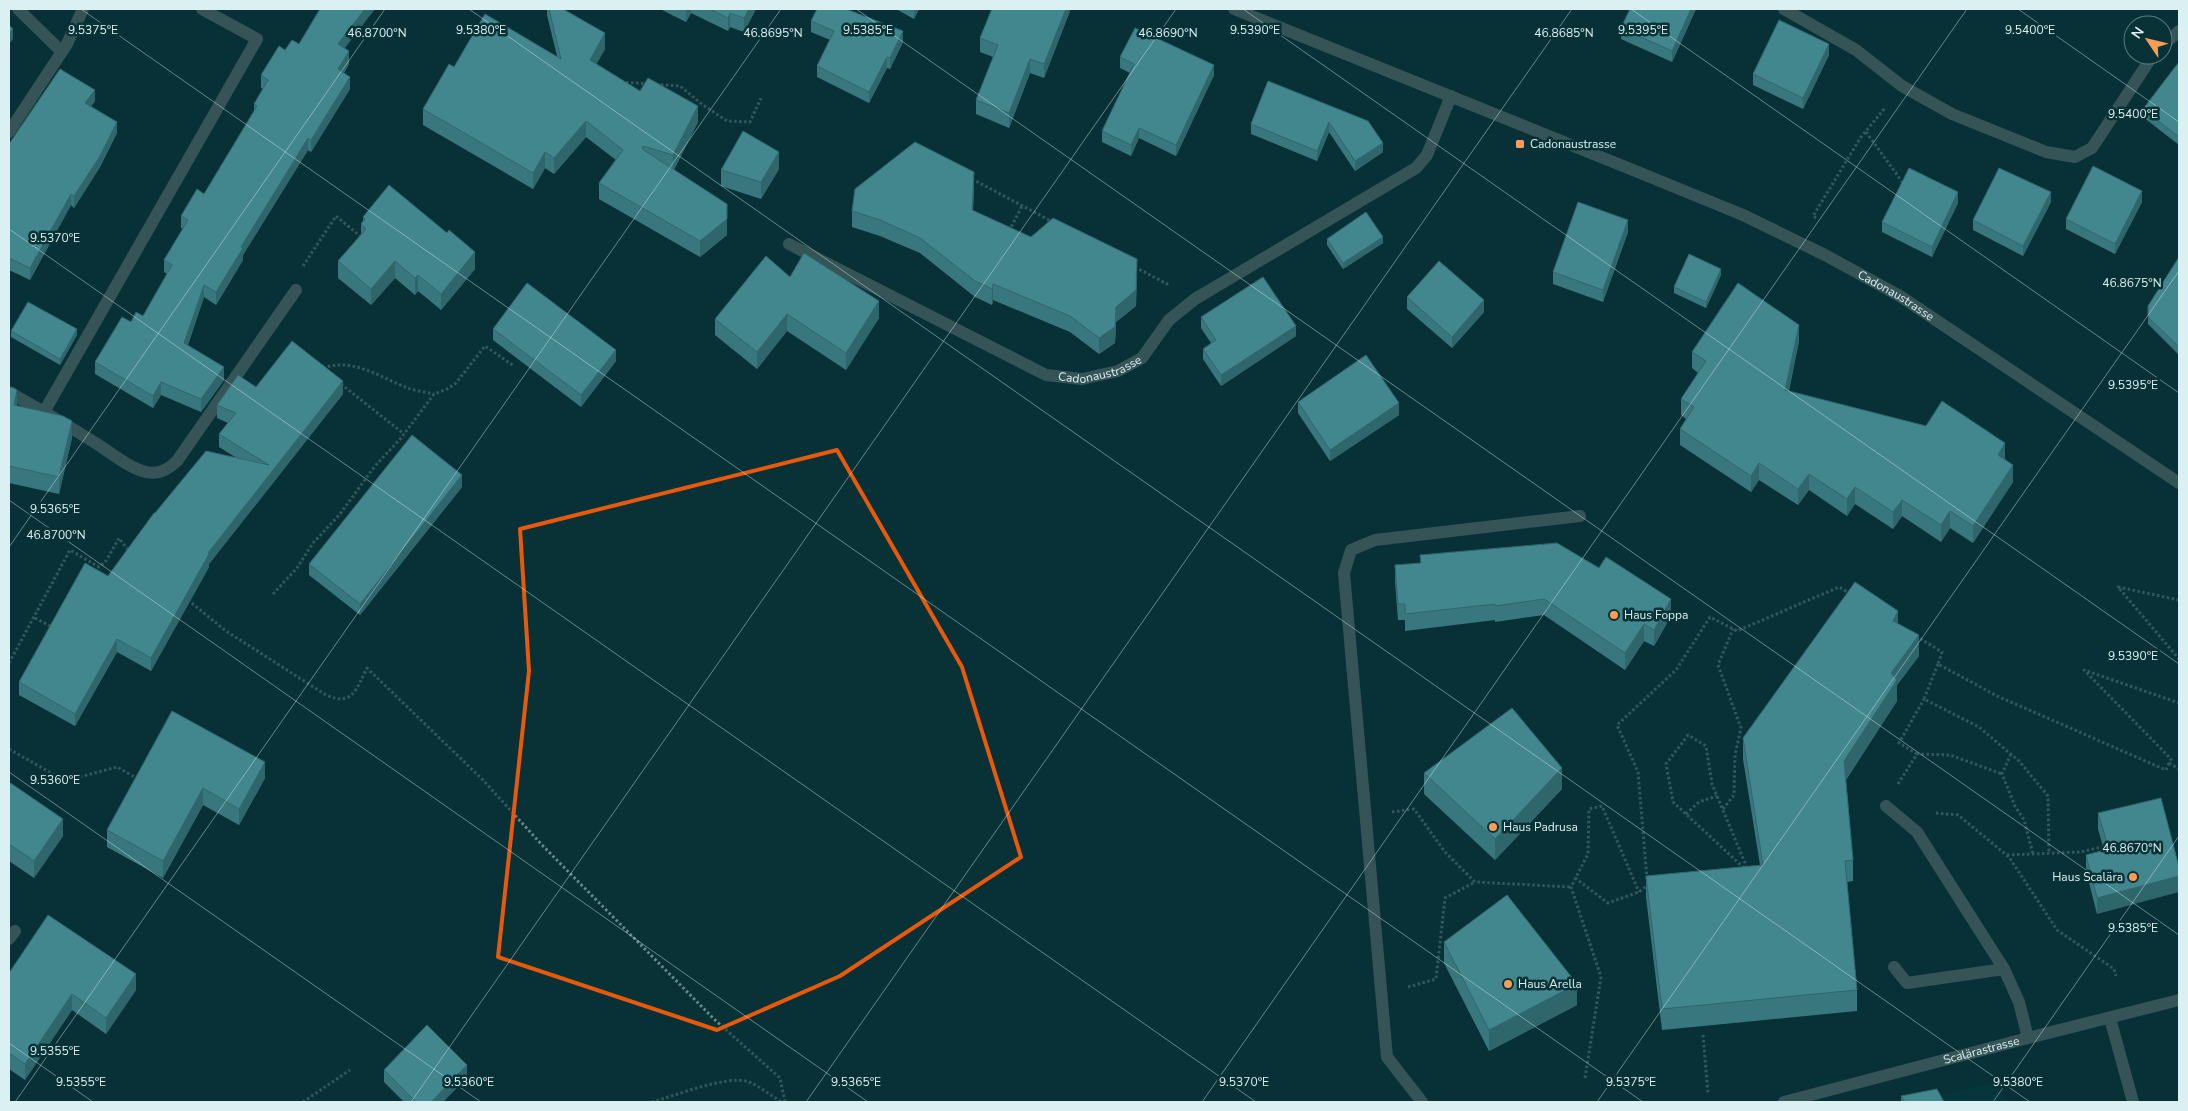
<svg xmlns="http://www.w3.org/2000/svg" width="2188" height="1111" font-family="'Nunito Sans',sans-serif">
  <rect width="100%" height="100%" fill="#083236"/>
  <path fill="#023c42" d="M1993,1083l15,19h-98z"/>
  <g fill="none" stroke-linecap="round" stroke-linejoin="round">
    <path stroke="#67888b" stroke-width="3" stroke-dasharray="2.5 2.5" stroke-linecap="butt" d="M621,82l59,4 23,19 24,16 23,1 11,-24
      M1866,132l37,51
      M972,179l81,43
      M1816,218l-3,-2 48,-79 24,-29
      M1009,231l13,-25
      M303,266l33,-50 24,20
      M1135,267l34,18
      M323,368c30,-11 58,10 85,20 8,3 18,4 26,6
      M341,384l63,50
      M273,594l24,-26 16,-25 27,-29 35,-48 26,-28 33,-44 13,-5 9,-6 29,-37 29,20
      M188,600l38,31 100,64c27,12 30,-6 41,-27l116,112 59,65 172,174 66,59 5,24
      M2179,600l-61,-13 61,72
      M35,618l17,9
      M1916,636l26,16 -4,12 59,32 169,74 5,-11 -87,-89 95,33
      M9,663l61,-113 29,17 7,-6 13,-23 10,13
      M1938,664l-14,35 55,28 40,34 29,35 1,57
      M9,749l56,32 52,-14 23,13
      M1917,754l-18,-11 25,-44
      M2011,754l-9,20 13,32 9,14 9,34
      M2169,763l10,6
      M1898,784l19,-30 33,1 52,19
      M1723,809l11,-14 1,-40 6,-27 -23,-63 15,-36
      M1392,812l22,-3 31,43 30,30 96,5
      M1936,813l22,2 51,42 48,73 57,39 2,7
      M1686,814l13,-12 18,-6
      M2007,855l74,-3 24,-6
      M1744,868l-71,-66 -7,-38 22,-29 18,11 6,38 33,79 1,6
      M1575,878l33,25 31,-11 9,-7
      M1647,879l-9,-107 -21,-47 59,-55 34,-53 27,14 102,-44 10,6
      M1408,987l28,-8 9,-81 30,-16
      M1703,1035l5,58
      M1585,1078l16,-101 -30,-90 17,-33 1,-45 13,-3 37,86
      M303,1102l47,-32
      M652,1102c23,-6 76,-28 97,-20 12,5 22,14 33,20"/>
    <g stroke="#6e7f81" stroke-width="12">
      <path d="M18,9l44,43"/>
      <path id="s1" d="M1234,9l399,161 110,45 82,40 75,41 279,187"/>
      <path d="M1784,9l72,41 46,36 50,28 94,38 29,5 17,-9 61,-93"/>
      <path d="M2163,45l16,-14"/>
      <path d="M9,132l58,-88 16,-35"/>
      <path id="s2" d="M789,244l257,131 36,4 36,-8 24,-13 27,-38 26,-21 221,-131 11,-13 24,-59"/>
      <path d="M9,392c27,16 54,30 80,47 18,10 37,28 57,33 12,3 23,-3 31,-11l119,-171"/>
      <path d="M44,412l213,-373 -55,-30"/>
      <path d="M1886,806l31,26 87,137 15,33 9,36"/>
      <path d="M9,939l6,-8"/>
      <path d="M1894,967l13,16 97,-14"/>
      <path d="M2110,1018l23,84"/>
      <path d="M1422,1102l-35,-45 -43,-484 7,-23 24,-10 205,-24"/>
      <path id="s3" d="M1784,1102l244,-64 151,-38"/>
    </g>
  </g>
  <path fill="#77ccd5" d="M547,9h16l42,40 -9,15 44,27 58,31 -24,48 53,65 -27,22 -101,-58v-16l17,-23 -30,-23 -32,37 -9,-6 -12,21 -110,-64v-16l31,-42 103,-11 -10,-41z
    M660,9h96l-12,23 -14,-5 -2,4 -37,-18 -5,9z
    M896,9h23l-5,10z
    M988,9h82v2l-26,67 -14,-5 -21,55 -33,-14v-14l17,-43 -13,-5v-14l11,-28z
    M1630,9h66l-24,53 -51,-23v-11z
    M811,21l92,21 -13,27 -3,-1 -18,35 -52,-26v-11l13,-26 -19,-8z
    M299,44l45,4 5,16 -5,9 6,16 -39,63 -3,-2 -65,105v5l-27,45 -12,-8 -16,48 36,35 -23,32 -40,-17 -8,13 -58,-34v-12l36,-40 12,-6 24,-42 -3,-2v-12l19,-31 -2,-1v-12l23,-22 50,-82v-8l9,-15 -2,-1v-13l24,-25z
    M1829,55l-26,54 -50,-24v-11z
    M1120,57l94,18 -38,81 -37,-18 -8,18 -29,-14v-11l28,-58 -10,-5z
    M2179,62v83l-36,-28v-8z
    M1268,81l115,71 -28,19 -26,-39 -12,29 -66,-27v-10z
    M95,101l-4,5 26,27 -17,34 -26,41 -3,-3 -41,75 -21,-10v-126z
    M779,169l-18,30 -40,-13v-16z
    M974,188l-1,23 58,26 106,38 -1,31 -20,16 -1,21 -16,11 -29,-22 -77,-32 -1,5 -17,-8 -55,-44 -40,-17 -28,-9v-16z
    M2051,202l-28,54 -50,-26v-10z
    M2142,202l-27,52 -49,-25v-10z
    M1958,203l-26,54 -50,-25v-10z
    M363,217l112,52 -34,41 -23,-19 -3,4 -20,-17 -24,27 -33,-27v-17l23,-26v-11l2,-3z
    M1628,232l-25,70 -50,-18v-12z
    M1327,239l56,4 -40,26 -16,-24z
    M2179,257v98l-31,-31v-18z
    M1721,275l-15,33 -32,-15v-6z
    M790,277l89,41 -33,52 -59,-39 -30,38 -42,-34v-16z
    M1407,297l77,15 -32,36 -45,-39z
    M1201,317l95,19 -75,50 -18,-27v-10l8,-6 -10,-15z
    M493,329l123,32 -35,46 -88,-67z
    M11,331l66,4 -17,30 -49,-28z
    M1799,341l-10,50 216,68 8,23 -40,61 -23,-15 -9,14 -39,-26 -9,13 -38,-25 -8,12 -38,-26 -11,15 -39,-25 -8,12 -71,-47v-16l6,-10 -5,-4v-16l17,-26 -6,-5v-16z
    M9,387l8,19 55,32 -13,56 -50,-11z
    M256,387l87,7 -134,170v3l-58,104 -34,-19 -42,74 -56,-31v-13l89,-106 47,-63 80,-56 -16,-10v-13l9,-11 -11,-5v-13z
    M1298,402l101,13 -69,46 -32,-48z
    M462,487l-102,128 -51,-40v-11z
    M1420,555l251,61 -17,30 -10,-5 -19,29 -81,-55 -49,7v-2l-90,11v-11h-7l-3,-38v-17l25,-1z
    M1898,623l21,33 -22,29v16l-51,79 7,80v21l-6,1 10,108v21l-195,19 -16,-133v-21l114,-11 -17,-106v-21z
    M172,711l93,67 -26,47 -36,-20 -40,73 -56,-31v-17z
    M1424,773l138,16 -67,71 -71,-66z
    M9,782l54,54 -29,42 -25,-17z
    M2098,813l81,54 -82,47 -11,-43v-16l18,-5 -6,-21z
    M1444,942l133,63 -88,46 -45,-88z
    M9,973l127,17 -30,44 -34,-24 -47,70 -16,-11z
    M384,1070l83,7 -24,25h-39l-20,-20z
    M1901,1096l43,6h-43z"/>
  <path fill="#61a6ae" d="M365,9h10l-37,48v-13z
    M686,9h5v4l-5,9z
    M749,9h7l-12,23v-14z
    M914,9h5l-5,10z
    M1066,9h4v2l-26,67v-14z
    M1691,9h5l-24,53v-11z
    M730,13v14l-2,4v-13z
    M13,29v10l-4,5v-11z
    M903,31v11l-13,27v-11z
    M605,33v16l-15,27v-16z
    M1829,44v11l-26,54v-11z
    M349,51v13l-11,18v-13z
    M887,57v11l-18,35v-11z
    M1030,59v14l-21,55v-15z
    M1214,65v10l-38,81v-11z
    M350,77v12l-39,63v-12z
    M95,90v11l-10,13v-11z
    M698,106v16l-25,49v-16z
    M586,121v16l-32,37v-16z
    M117,122v11l-17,34 -26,41v-12z
    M1329,122v10l-12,29v-10z
    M1139,128v10l-8,18v-11z
    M308,138v12l-65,105v5l-27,45v-13l25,-45z
    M1383,143v9l-28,19v-10z
    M545,152v16l-12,21v-16z
    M779,152v17l-18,30v-17z
    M974,172v16l-2,38v-16z
    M2142,191v11l-27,52v-10z
    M1958,192v11l-26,54v-10z
    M2051,192v10l-28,54v-10z
    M71,194v11l-41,75v-12z
    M727,219v16l-27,22v-16z
    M1628,220v12l-25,70v-12z
    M1383,237v6l-40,26v-6z
    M475,252v17l-34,41v-16z
    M1137,259l-1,47 -20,16 -1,21 -16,11v-16l17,-31z
    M395,261v17l-24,27v-16z
    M1721,269v6l-15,33v-6z
    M418,275v16l-3,4v-17z
    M993,284v16l-1,5v-16z
    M204,285v12l-20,59v-13z
    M1484,300v12l-32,36v-11z
    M879,301v17l-33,52v-17z
    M787,314v17l-30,38v-17z
    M1799,325v16l-14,66v-17z
    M1296,326v10l-75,50v-11z
    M77,329v6l-17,30v-6z
    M616,350v11l-35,46v-12z
    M224,367v13l-23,32v-13z
    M343,381v13l-134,170v3l-58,104v-13l57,-105z
    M161,382v13l-8,13v-12z
    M17,390v16l-3,-1z
    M1399,403v12l-69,46v-11z
    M72,421v17l-13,56v-17z
    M2005,443v17l-7,-5z
    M1759,463v17l-8,12v-16z
    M2013,465v17l-40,61v-17z
    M1809,474v16l-11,15v-16z
    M462,475v12l-102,128v-11z
    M1855,487v17l-8,12v-17z
    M1902,500v16l-9,13v-17z
    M1950,511v17l-9,14v-17z
    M1671,599v17l-17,30v-16z
    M1898,611v21l-5,-11z
    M1644,624v17l-19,29v-17z
    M1919,635v21l-22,29v16l-53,81v-21l47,-88z
    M117,639v13l-42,74v-12z
    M265,762v16l-26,47v-16z
    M1562,768v21l-67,71v-21z
    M203,788v17l-40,73v-17z
    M63,819v17l-29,42v-17z
    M2179,876v16l-82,22v-16z
    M136,974v16l-30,44v-16z
    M1577,984v21l-88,46v-21z
    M72,994v16l-47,70v-16z
    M467,1065v12l-24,25h-12z"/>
  <path fill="#8aedf8" stroke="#61a6ae" d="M320,9h45l-27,35 11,7 -11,18 12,8 -39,63 -3,-2 -67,109 2,1 -27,44 -12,-7 -20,58 40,24 -23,32 -40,-17 -8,14 -58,-34 27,-45 9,5 5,-10 7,4 29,-51 -8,-5 24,-40 -7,-4 16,-27 7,5 53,-88 -3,-2 14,-24 -7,-5 18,-29 6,4 7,-10 7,4z
    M549,9h14l42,24 -15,27 50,31 8,-13 50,28 -25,49 -30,-9 -1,3 85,55v15l-27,22 -101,-58 24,-33 -37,-29 -32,37 -9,-6 -12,21 -110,-64 26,-45 5,3 31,-53 76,45z
    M710,9h39l-5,9 -14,-5 -2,5z
    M817,9h29l57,22 -13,27 -3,-1 -18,35 -52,-26 17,-35 -23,-10z
    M992,9h74l-22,55 -14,-5 -21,54 -33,-13 22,-55 -18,-7z
    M1630,9h61l-19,42 -51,-23z
    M1779,20l50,24 -26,54 -50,-24z
    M9,25l4,4 -4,4z
    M1135,28l79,37 -38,80 -37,-17 -8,17 -29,-14 32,-67 -14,-7z
    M2179,62v75l-36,-28z
    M60,69l35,21 -10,13 32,19 -17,34 -26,40 -3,-2 -41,74 -21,-10v-114z
    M1268,81l100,40 15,22 -28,18 -26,-39 -12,29 -66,-27z
    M743,131l36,21 -18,30 -40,-12z
    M915,142l59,30 -2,38 59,27 22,-19 84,41 -1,31 -20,17 -1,20 -16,11 -29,-22 -77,-32 -1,5 -17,-8 -55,-43 -40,-18 -28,-9 3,-22z
    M2093,166l49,25 -27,53 -49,-25z
    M1909,168l49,24 -26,55 -50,-25z
    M1999,168l52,24 -28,54 -50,-26z
    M389,185l58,48 2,-3 26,22 -34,42 -23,-19 -3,3 -20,-17 -24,28 -33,-28 28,-32 -5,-5 4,-5 -2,-2z
    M1578,202l50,18 -25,70 -50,-18z
    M1366,212l17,25 -40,26 -16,-24z
    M804,253l75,48 -33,52 -59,-39 -30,38 -42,-33 51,-63 24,21z
    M1689,254l32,15 -15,33 -32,-15z
    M2179,257v90l-31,-30v-11z
    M1439,261l45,39 -32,37 -45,-40z
    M1263,277l33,49 -75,49 -18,-26 13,-9 -15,-23z
    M527,283l89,67 -35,45 -88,-66z
    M1738,283l61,42 -14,65 141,36 16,-25 63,42 -7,12 15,10 -40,61 -23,-15 -9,14 -39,-25 -9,12 -38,-25 -8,12 -38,-25 -11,15 -39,-26 -8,13 -71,-47 14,-22 -13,-8 25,-38 -14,-9z
    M28,302l49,27 -17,30 -49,-28z
    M292,341l51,40 -135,172 1,1 -58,104 -34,-19 -42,75 -56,-32 66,-119 23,13 46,-63h1l51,-62 63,14 -50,-31 17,-21 -19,-8 21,-30 18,12z
    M1366,355l33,48 -69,47 -32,-48z
    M9,387l5,1 3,2 -3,15 49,11 9,5 -13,56 -50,-11z
    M412,435l50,40 -102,129 -51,-40z
    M1557,543l42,25 7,-11 65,42 -17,31 -10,-6 -19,29 -81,-54 -49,7v-2l-90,10v-10h-7l-3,-39 26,-2 -1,-8z
    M1855,582l43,29 -5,10 26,14 -28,38 6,7 -53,81 9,99 -8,1 12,129 -195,19 -16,-133 117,-11 -20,-127z
    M1512,708l50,60 -67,71 -71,-66z
    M172,711l93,51 -26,47 -36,-21 -40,73 -56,-31z
    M9,782l54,37 -29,42 -25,-17z
    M2161,798l18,69v9l-82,22 -11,-43 23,-6 -11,-36z
    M1507,895l70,89 -88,46 -45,-88z
    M48,915l88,59 -30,44 -34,-24 -47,70 -16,-11v-80z
    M427,1025l40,40 -36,37h-15l-32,-32z
    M1937,1089l7,13h-39l-4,-6z"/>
  <path d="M0 0H2188V1111H0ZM837,450l125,217 59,190 -181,119 -123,54 -219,-73 31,-286 -9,-142z" fill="#083236" fill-opacity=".55" fill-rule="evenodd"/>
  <path fill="none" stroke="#e8590c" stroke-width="4" stroke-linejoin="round" d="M837,450l125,217 59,190 -181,119 -123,54 -219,-73 31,-286 -9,-142z"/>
  <path fill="none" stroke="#dbf0f2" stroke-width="1" stroke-opacity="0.45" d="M81,9l1562,1093M469,9l1561,1093M856,9l1323,926M1243,9l936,655M1631,9l548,384M2018,9l161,113M9,229l1247,873M9,500l859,602M9,547l376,-538M9,772l472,330M9,1043l84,59M15,1102l766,-1093M411,1102l765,-1093M806,1102l766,-1093M1202,1102l765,-1093M1597,1102l582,-831M1993,1102l186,-266"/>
  <g fill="#fd9c55" stroke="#083236" stroke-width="2">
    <rect x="1515" y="139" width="10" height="10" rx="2.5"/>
    <circle cx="1614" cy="615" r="5"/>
    <circle cx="1493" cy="827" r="5"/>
    <circle cx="2133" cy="877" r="5"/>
    <circle cx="1508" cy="984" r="5"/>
  </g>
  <g text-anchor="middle" stroke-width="5" stroke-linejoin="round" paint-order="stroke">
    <g font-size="12" fill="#dbf0f2" stroke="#083236" text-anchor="start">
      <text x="1530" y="148">Cadonaustrasse</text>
      <text x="1624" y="619">Haus Foppa</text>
      <text x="1503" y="831">Haus Padrusa</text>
      <text x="2123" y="881" text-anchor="end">Haus Scalära</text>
      <text x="1518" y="988">Haus Arella</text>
    </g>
    <g font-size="12" fill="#dbf0f2" stroke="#083236">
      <text dy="4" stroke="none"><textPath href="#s1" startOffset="722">Cadonaustrasse</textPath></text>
      <text dy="4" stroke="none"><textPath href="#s2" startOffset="344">Cadonaustrasse</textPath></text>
      <text dy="4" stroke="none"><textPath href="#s3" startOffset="204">Scalärastrasse</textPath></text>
    </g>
  </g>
  <g font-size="12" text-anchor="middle" fill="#dbf0f2" stroke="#083236" stroke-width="5" stroke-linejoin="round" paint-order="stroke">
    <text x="93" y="34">9.5375°E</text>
    <text x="481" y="34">9.5380°E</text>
    <text x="868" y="34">9.5385°E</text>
    <text x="1255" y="34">9.5390°E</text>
    <text x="1643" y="34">9.5395°E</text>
    <text x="2030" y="34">9.5400°E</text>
    <text x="377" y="37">46.8700°N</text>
    <text x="773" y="37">46.8695°N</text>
    <text x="1168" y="37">46.8690°N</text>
    <text x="1564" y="37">46.8685°N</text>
    <text x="2133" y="118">9.5400°E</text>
    <text x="55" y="242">9.5370°E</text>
    <text x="2132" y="287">46.8675°N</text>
    <text x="2133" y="389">9.5395°E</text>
    <text x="55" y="513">9.5365°E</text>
    <text x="56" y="539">46.8700°N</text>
    <text x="2133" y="660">9.5390°E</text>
    <text x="55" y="784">9.5360°E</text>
    <text x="2132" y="852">46.8670°N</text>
    <text x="2133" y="932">9.5385°E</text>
    <text x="55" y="1055">9.5355°E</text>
    <text x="81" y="1086">9.5355°E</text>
    <text x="469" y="1086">9.5360°E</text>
    <text x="856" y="1086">9.5365°E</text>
    <text x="1244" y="1086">9.5370°E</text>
    <text x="1631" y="1086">9.5375°E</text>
    <text x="2018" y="1086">9.5380°E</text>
  </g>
  <rect width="2188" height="1111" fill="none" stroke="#dbf0f2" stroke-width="20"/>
  <g transform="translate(2148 40) rotate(305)"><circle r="24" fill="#083236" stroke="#5c7e81"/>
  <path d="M0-4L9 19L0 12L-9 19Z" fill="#fd9c55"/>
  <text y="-8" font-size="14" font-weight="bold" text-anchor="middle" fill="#dbf0f2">N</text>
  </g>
</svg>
